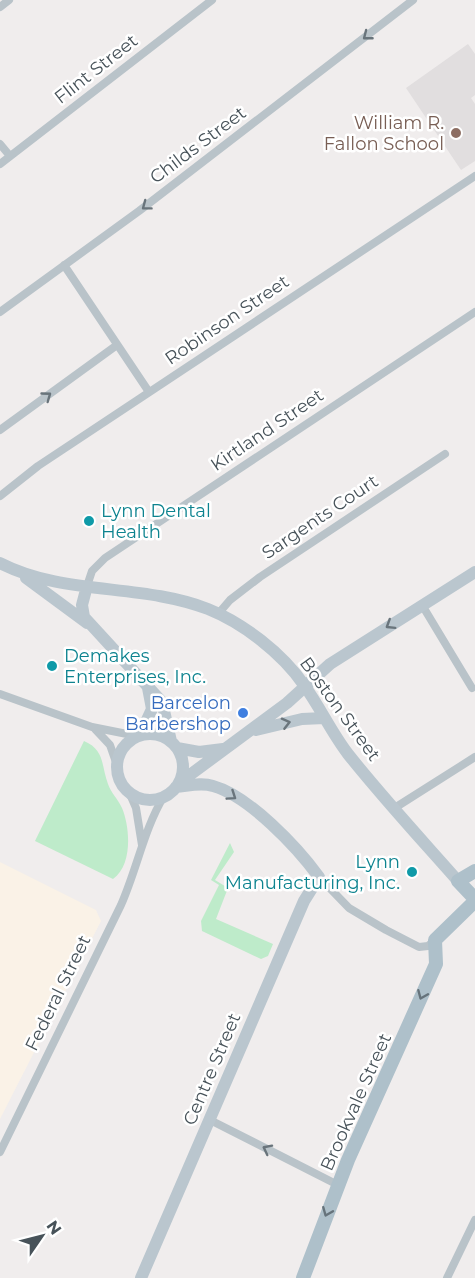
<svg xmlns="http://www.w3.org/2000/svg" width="475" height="1278" font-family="Montserrat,sans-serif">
  <rect width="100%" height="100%" fill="#f0eded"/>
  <path fill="#faf2e7" d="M0,862l96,48 5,11 -101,198z"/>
  <path fill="#e1dedf" d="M468,44l7,10v41l-4,3 4,6v57l-14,9 -55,-82z"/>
  <path fill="#beebca" d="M84,741c21,9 17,24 24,43 3,9 10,15 14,24 8,19 11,57 -9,71l-78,-38z
    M230,843l4,9 -19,28 13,8 -12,31 57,25 -5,12 -7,3 -59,-28 -1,-10 18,-36 -8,-5z"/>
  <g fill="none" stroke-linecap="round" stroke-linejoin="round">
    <path stroke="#b9c3c9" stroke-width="8" d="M0,7l9,-7
      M0,144l10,12
      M0,164l212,-164
      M64,265l85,127
      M0,312l139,-101 274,-211
      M0,430l117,-85
      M0,496l38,-30 437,-290
      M87,586l5,-15 13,-13 370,-246
      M422,605l50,83
      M218,614l12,-14 30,-23 185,-123
      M0,694l92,33 45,9
      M95,729l15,16 7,20
      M129,792l7,16 6,37
      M393,809l82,-52
      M319,877l30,31 37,22 33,17 9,-1 7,-6
      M210,1120l128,65
      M0,1152l121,-247c16,-36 23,-76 43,-109
      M447,1278l28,-58"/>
    <path stroke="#bac6ce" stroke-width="12" d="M0,563c64,33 141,20 208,46 35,14 74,44 96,76 16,22 27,47 44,69 35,44 73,85 110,127
      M26,578l61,45
      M87,586l-5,19 2,12 78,85 9,39
      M256,730l46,-11 22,-1
      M117 767a33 33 0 1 1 66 0a33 33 0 1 1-66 0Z
      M140,735l12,-26 -4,-21
      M177,748l22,4 24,-3
      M179,783l108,-80 43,-39 145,-92
      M141,1278l163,-377 15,-24c-22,-30 -70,-81 -106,-91 -12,-4 -25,0 -37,1"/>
    <path stroke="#aec0ca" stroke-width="14" d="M475,871l-17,10 17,18
      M303,1278l45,-118 88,-196 -1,-24 40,-39"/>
  </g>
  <defs><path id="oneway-chevron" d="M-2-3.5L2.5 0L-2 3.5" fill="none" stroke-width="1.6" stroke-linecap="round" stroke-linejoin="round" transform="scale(1.5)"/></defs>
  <g stroke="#69747b">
    <use href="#oneway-chevron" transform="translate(367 36) rotate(142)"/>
    <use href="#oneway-chevron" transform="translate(146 206) rotate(143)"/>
    <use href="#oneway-chevron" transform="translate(47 396) rotate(-36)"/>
    <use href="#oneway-chevron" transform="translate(267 1149) rotate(-153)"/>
  </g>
  <g stroke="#6a757c">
    <use href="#oneway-chevron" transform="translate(390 625) rotate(148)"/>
    <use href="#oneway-chevron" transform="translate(286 723) rotate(-14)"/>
    <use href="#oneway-chevron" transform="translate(232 796) rotate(34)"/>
  </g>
  <g stroke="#66737b">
    <use href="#oneway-chevron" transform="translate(422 995) rotate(113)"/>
    <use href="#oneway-chevron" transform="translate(327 1212) rotate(112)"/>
  </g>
  <circle fill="#8d6e63" stroke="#fff" stroke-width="2" cx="456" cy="133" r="6"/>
  <g fill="#0f9aa8" stroke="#fff" stroke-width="2">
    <circle cx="89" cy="521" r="6"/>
    <circle cx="52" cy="666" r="6"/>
    <circle cx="412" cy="872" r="6"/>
  </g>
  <circle fill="#3f7fe0" stroke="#fff" stroke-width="2" cx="243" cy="713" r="6"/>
  <g text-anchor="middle" stroke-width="5" stroke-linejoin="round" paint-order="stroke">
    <g font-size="18" fill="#475259" stroke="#fff">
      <text transform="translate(96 69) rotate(-38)" y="6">Flint Street</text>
      <text transform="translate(198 145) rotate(-37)" y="6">Childs Street</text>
      <text transform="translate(227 320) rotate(-34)" y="6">Robinson Street</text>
      <text transform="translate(267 430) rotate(-34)" y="6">Kirtland Street</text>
      <text transform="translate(320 517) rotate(-34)" y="6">Sargents Court</text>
      <text transform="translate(340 709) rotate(54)" y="6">Boston Street</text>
      <text transform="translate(58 993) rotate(-64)" y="6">Federal Street</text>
      <text transform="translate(212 1069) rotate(-67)" y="6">Centre Street</text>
      <text transform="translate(356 1102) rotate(-66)" y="6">Brookvale Street</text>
    </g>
    <g font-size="18" fill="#785e54" stroke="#fff" text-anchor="end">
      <text x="444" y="129">William R.<tspan x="444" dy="21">Fallon School</tspan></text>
    </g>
    <g font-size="18" fill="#0d838f" stroke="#fff" text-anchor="start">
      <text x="101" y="517">Lynn Dental<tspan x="101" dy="21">Health</tspan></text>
      <text x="64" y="662">Demakes<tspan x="64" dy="21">Enterprises, Inc.</tspan></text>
      <text x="400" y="868" text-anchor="end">Lynn<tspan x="400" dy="21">Manufacturing, Inc.</tspan></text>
    </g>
    <g font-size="18" fill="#366cbe" stroke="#fff" text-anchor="end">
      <text x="231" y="709">Barcelon<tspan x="231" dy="21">Barbershop</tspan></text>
    </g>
  </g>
  <g transform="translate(42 1236) rotate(55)" stroke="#ffffff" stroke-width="4.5" paint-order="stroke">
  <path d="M0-4.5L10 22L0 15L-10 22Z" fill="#475259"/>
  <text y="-9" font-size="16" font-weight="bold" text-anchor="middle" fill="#475259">N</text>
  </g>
</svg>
